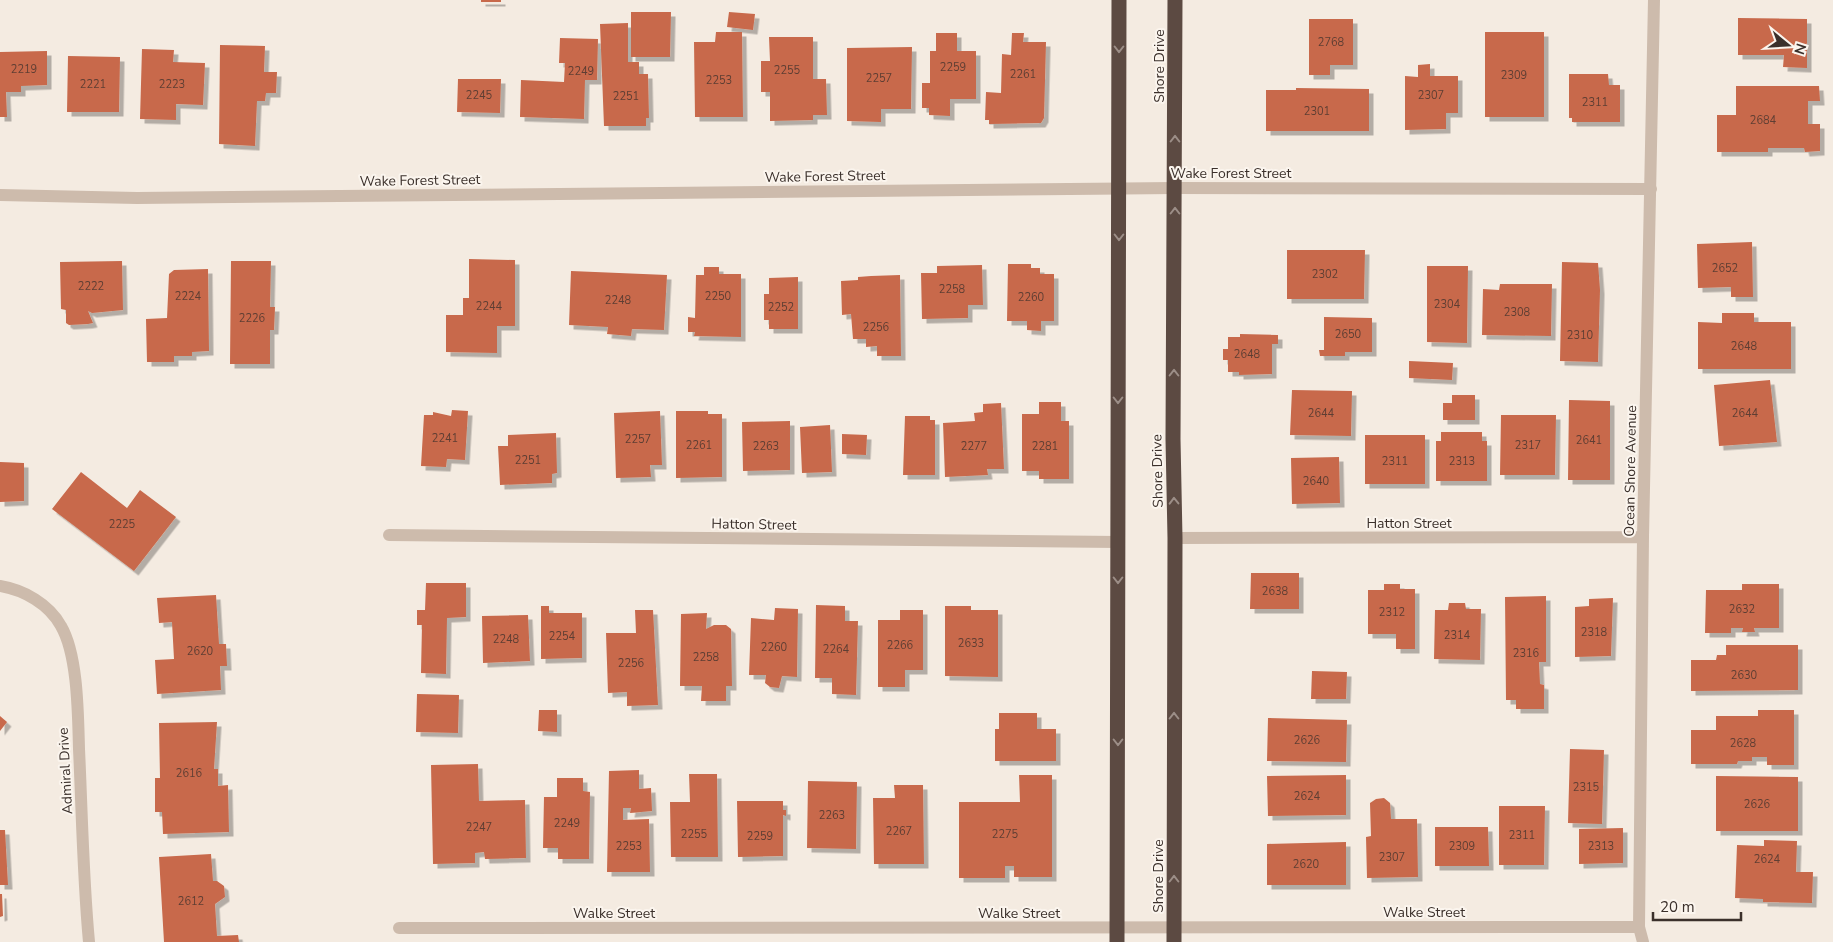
<svg xmlns="http://www.w3.org/2000/svg" width="1833" height="942" font-family="'Nunito Sans',sans-serif">
  <defs>
    <filter id="shadow"><feDropShadow dx="4.5" dy="4.5" stdDeviation="0" flood-color="#0004"/></filter>
  </defs>
  <rect width="100%" height="100%" fill="#f4ebe1"/>
  <path fill="#c8694b" filter="url(#shadow)" d="M481,0h20v2h-20z
    M631,12h40l-1,45h-39z
    M729,12l26,2 -2,16 -26,-3z
    M1738,18l69,1v49l-24,-1 1,-12h-46z
    M1309,19h44v46h-23v10h-21z
    M628,23v39h11v12h9l1,44h-3v8h-42l-4,-102z
    M716,32h26l1,85h-48l-1,-75h21z
    M1485,32h59v85h-59z
    M936,33h21v18h19v48h-26v17l-21,-1v-7h-7v-25h8v-32h6z
    M1012,33h12l-1,9h23l-2,76 -3,5 -52,1v-4h-4l1,-28 15,1 1,-39 9,1z
    M769,37h44v42h13l1,36h-14v5l-43,1v-29h-9v-31h9z
    M560,38l38,1 -1,41h-12l-1,39 -64,-2 1,-37 43,2 1,-19h-6z
    M220,45l45,1 -1,26h13l-1,21h-10l-1,8h-8l-2,45 -36,-2z
    M912,47l-1,62h-30v13l-34,-1v-73z
    M142,49l32,1 -1,12 32,1 -2,42 -27,-1v16l-36,-1z
    M47,51v34l-26,1v6h-15l1,25h-7v-65z
    M68,56l52,1 -1,55h-52z
    M1430,64v12h28v37h-12v16l-41,1v-54l13,1v-12z
    M1569,74h39l1,11h11v37h-48v-4h-3z
    M458,79h43l-1,34 -43,-1z
    M1736,86h83l1,15h-12v23h12v27l-15,1 -1,-4h-36v4h-51v-37h19z
    M1296,88l73,1v42h-103v-41h30z
    M1752,242l1,55h-22v-10l-33,1 -1,-44z
    M1287,250h78l-1,49h-77z
    M469,259l46,1v66h-18v27l-51,-1v-37h17v-17h6z
    M122,261l1,49 -31,3 -4,-2 5,12 -5,1 -19,1 -3,-2v-13l-5,-1 -1,-47z
    M231,261h40l-1,46h5l-1,23h-4v34h-40z
    M1562,262l36,1 2,27 -2,72 -38,-1z
    M1008,264h23v4h9v6h14v47h-13v10l-14,-1v-9h-20z
    M982,265l1,40h-15v13l-46,1 -1,-46h16v-7z
    M1427,266h41l-1,77 -40,-1z
    M704,267h15v7h22v63l-47,-1 1,-4h-7v-15l7,1 1,-43h8z
    M208,269l1,82 -17,1v4h-18v6h-27l-1,-43 21,-1 2,-44 5,-4z
    M571,271l96,4 -3,55 -32,-1 -1,7 -24,-2 1,-7 -39,-2z
    M900,275l1,81h-24v-10l-11,1v-8h-13l-2,-25 -9,1 -1,-34 17,-1v-3l13,-1z
    M798,277v52h-29v-9h-5v-26h5v-16z
    M1500,284h52l-1,52 -69,-1 1,-46 16,1z
    M1722,313h32v9h37v47h-93v-47l24,1z
    M1324,317l48,1v34h-27v4h-25l-1,-6h5z
    M1240,334l38,1v9h-6v30l-33,1v-3h-11v-12h-5v-11h5v-12h12z
    M1409,361l44,2 -1,17 -43,-2z
    M1770,380l7,62 -58,4 -5,-61z
    M1292,390l60,1 -1,45 -61,-1z
    M1452,395h23v25h-32v-17h9z
    M1569,400l41,1v79h-42z
    M1039,402h22v19h8v58h-30v-8h-17v-57h17z
    M1001,403l3,66h-17l1,6 -43,2 -2,-54 32,-2 -1,-8 9,-1v-8z
    M452,410l16,1 -3,49 -18,-1 -1,8 -25,-1 3,-51h9v-3l18,4z
    M660,411l2,54h-12l1,12 -35,1 -2,-65z
    M676,411h32v3h14v63l-46,1z
    M1501,415h55l-1,60h-55z
    M905,416h25v4h5v55h-32z
    M790,421v49l-47,1 -1,-49z
    M830,425l2,47 -30,1 -2,-46z
    M1441,432h41v9h5v40h-51v-40h5z
    M556,433l1,40 -5,1v9l-52,2 -2,-39h10v-11z
    M842,434l25,1 -1,20 -24,-1z
    M1365,435h60v49h-60z
    M1339,457l1,46 -48,1 -1,-46z
    M0,462l24,1v38l-24,1z
    M81,472l46,36 13,-18 36,27 -42,54 -82,-62z
    M1251,573h48v36h-49z
    M426,583h40v34l-19,1 -1,56 -25,-1 1,-48h-5v-15h8z
    M1384,584h16v5h15v60h-19v-15h-28v-44h16z
    M1742,584h37v44h-25l1,4h-13l1,-4h-12v5h-26l1,-43h36z
    M216,595l3,49h7l1,22h-7l1,24 -64,4 -2,-34 19,-1 -2,-37 -13,1 -2,-25z
    M1546,596v66h-7l1,22 4,1v24h-28v-9h-10l-1,-103z
    M1613,598l-2,58 -36,1v-50l14,-1v-7z
    M1449,603h16l1,6h15l-1,51 -46,-1 1,-49h13z
    M816,605l29,1v15h13l-2,74 -24,-1v-16h-17z
    M541,606h8v7h33v45l-41,1z
    M945,606h26v4h27v67l-53,-1z
    M775,608l23,1 -1,68 -15,-1 -3,12 -9,-1 -5,-4 1,-8h-17l2,-57 23,2z
    M635,610h18l5,95 -31,1v-14l-19,1 -2,-60h30z
    M900,610h23v60h-18v17h-27v-67h22z
    M707,613l-1,16 8,-4h12l5,4 1,57h-6v15h-25l1,-15h-22l1,-72z
    M528,615l2,46 -47,2 -1,-47z
    M1726,645h72v45l-107,1v-31h25l1,-5h9z
    M1312,671l35,1 -1,27h-35z
    M417,694l42,1 -1,38 -42,-1z
    M539,710h18v22l-19,-1z
    M1758,710h36v55h-27v-8h-15v4h-14l-1,3h-46v-34h25v-14h42z
    M999,713h38v16h19v32h-61v-32h4z
    M0,716l7,6 -7,9z
    M1268,718l79,2 -1,42 -79,-1z
    M217,722l-3,47h4v17l10,-1 1,47 -66,2 -1,-22h-7v-34h5l-1,-55z
    M1570,749l34,1 -2,74 -34,-1z
    M478,764l1,37 46,-1 1,58 -41,1 -1,-7 -9,1v10l-42,1 -2,-99z
    M639,770v19l12,-1 1,23 -22,2 1,-5h-8v12l26,-1 1,53h-43l2,-101z
    M689,774h28l1,83h-47l-1,-55h20z
    M1019,775h33v102h-38v-11h-9v12h-46v-76h61z
    M1346,775v40l-78,1 -1,-40z
    M1716,776l82,1v54h-82z
    M557,778h26v13l7,1 -1,67h-31v-11h-15l1,-51h13z
    M808,781l49,1 -1,67 -49,-1z
    M894,785h29l1,79h-50l-1,-66h22z
    M1384,798l6,5 1,16h26l1,58 -51,1 -1,-41 5,-1 -1,-33 6,-4z
    M737,801h46v9h3v6l-3,-1v41l-45,1z
    M1499,806h46l-1,59h-45z
    M1435,827h53l1,39h-54z
    M1623,828v35l-44,1v-35z
    M0,830h5l3,55h-8z
    M1764,840l33,1 -1,31h17l-1,31 -49,-1v-3l-28,-1 2,-53 27,1z
    M1346,842v43h-79v-41z
    M211,854l2,27h4l7,5 1,11 -10,7 2,32 21,-1 1,7h-75l-5,-85z
    M0,894h2l1,22 -3,1z"/>
  <g fill="none" stroke-linecap="round" stroke-linejoin="round">
    <path stroke="#cdbbac" stroke-width="12" d="M0,195l137,3 1038,-10 476,1
      M389,535l729,7
      M1175,538l468,-1
      M0,586c24,4 49,18 61,40 17,29 17,89 18,123 3,64 4,129 10,193
      M399,928l1240,-1
      M1643,942l-4,-15 4,-390 11,-537"/>
    <path stroke="#5c4a42" stroke-width="15" d="M1117,942l2,-942
      M1174,942l1,-404 -2,-99 2,-439"/>
  </g>
  <defs><path id="oneway-chevron" d="M-2-3.5L2.5 0L-2 3.5" fill="none" stroke-width="1.6" stroke-linecap="round" stroke-linejoin="round" transform="scale(1.25)"/></defs>
  <g stroke="#9c8e87">
    <use href="#oneway-chevron" transform="translate(1119 49) rotate(90)"/>
    <use href="#oneway-chevron" transform="translate(1175 139) rotate(-90)"/>
    <use href="#oneway-chevron" transform="translate(1175 211) rotate(-90)"/>
    <use href="#oneway-chevron" transform="translate(1119 237) rotate(90)"/>
    <use href="#oneway-chevron" transform="translate(1174 373) rotate(-90)"/>
    <use href="#oneway-chevron" transform="translate(1118 400) rotate(90)"/>
    <use href="#oneway-chevron" transform="translate(1174 501) rotate(-91)"/>
    <use href="#oneway-chevron" transform="translate(1118 580) rotate(90)"/>
    <use href="#oneway-chevron" transform="translate(1174 716) rotate(-90)"/>
    <use href="#oneway-chevron" transform="translate(1118 742) rotate(90)"/>
    <use href="#oneway-chevron" transform="translate(1174 879) rotate(-90)"/>
  </g>
  <g text-anchor="middle" stroke-width="4" stroke-linejoin="round" paint-order="stroke">
    <g font-size="11" fill="#5e3e33">
      <text x="1331" y="46">2768</text>
      <text x="953" y="71">2259</text>
      <text x="24" y="73">2219</text>
      <text x="787" y="74">2255</text>
      <text x="581" y="75">2249</text>
      <text x="1023" y="78">2261</text>
      <text x="1514" y="79">2309</text>
      <text x="879" y="82">2257</text>
      <text x="719" y="84">2253</text>
      <text x="93" y="88">2221</text>
      <text x="172" y="88">2223</text>
      <text x="479" y="99">2245</text>
      <text x="1431" y="99">2307</text>
      <text x="626" y="100">2251</text>
      <text x="1595" y="106">2311</text>
      <text x="1317" y="115">2301</text>
      <text x="1763" y="124">2684</text>
      <text x="1725" y="272">2652</text>
      <text x="1325" y="278">2302</text>
      <text x="91" y="290">2222</text>
      <text x="952" y="293">2258</text>
      <text x="188" y="300">2224</text>
      <text x="718" y="300">2250</text>
      <text x="1031" y="301">2260</text>
      <text x="618" y="304">2248</text>
      <text x="1447" y="308">2304</text>
      <text x="489" y="310">2244</text>
      <text x="781" y="311">2252</text>
      <text x="1517" y="316">2308</text>
      <text x="252" y="322">2226</text>
      <text x="876" y="331">2256</text>
      <text x="1348" y="338">2650</text>
      <text x="1580" y="339">2310</text>
      <text x="1744" y="350">2648</text>
      <text x="1247" y="358">2648</text>
      <text x="1321" y="417">2644</text>
      <text x="1745" y="417">2644</text>
      <text x="445" y="442">2241</text>
      <text x="638" y="443">2257</text>
      <text x="1589" y="444">2641</text>
      <text x="699" y="449">2261</text>
      <text x="1528" y="449">2317</text>
      <text x="766" y="450">2263</text>
      <text x="974" y="450">2277</text>
      <text x="1045" y="450">2281</text>
      <text x="528" y="464">2251</text>
      <text x="1395" y="465">2311</text>
      <text x="1462" y="465">2313</text>
      <text x="1316" y="485">2640</text>
      <text x="122" y="528">2225</text>
      <text x="1275" y="595">2638</text>
      <text x="1742" y="613">2632</text>
      <text x="1392" y="616">2312</text>
      <text x="1594" y="636">2318</text>
      <text x="1457" y="639">2314</text>
      <text x="562" y="640">2254</text>
      <text x="506" y="643">2248</text>
      <text x="971" y="647">2633</text>
      <text x="900" y="649">2266</text>
      <text x="774" y="651">2260</text>
      <text x="836" y="653">2264</text>
      <text x="200" y="655">2620</text>
      <text x="1526" y="657">2316</text>
      <text x="706" y="661">2258</text>
      <text x="631" y="667">2256</text>
      <text x="1744" y="679">2630</text>
      <text x="1307" y="744">2626</text>
      <text x="1743" y="747">2628</text>
      <text x="189" y="777">2616</text>
      <text x="1586" y="791">2315</text>
      <text x="1307" y="800">2624</text>
      <text x="1757" y="808">2626</text>
      <text x="832" y="819">2263</text>
      <text x="567" y="827">2249</text>
      <text x="479" y="831">2247</text>
      <text x="899" y="835">2267</text>
      <text x="694" y="838">2255</text>
      <text x="1005" y="838">2275</text>
      <text x="1522" y="839">2311</text>
      <text x="760" y="840">2259</text>
      <text x="629" y="850">2253</text>
      <text x="1462" y="850">2309</text>
      <text x="1601" y="850">2313</text>
      <text x="1392" y="861">2307</text>
      <text x="1767" y="863">2624</text>
      <text x="1306" y="868">2620</text>
      <text x="191" y="905">2612</text>
    </g>
    <g font-size="14" fill="#3b302b" stroke="#fbf5ee">
      <text transform="translate(1159 66) rotate(-90)" y="5">Shore Drive</text>
      <text x="1231" y="178">Wake Forest Street</text>
      <text transform="translate(825 176) rotate(-1)" y="5">Wake Forest Street</text>
      <text transform="translate(420 180) rotate(-1)" y="5">Wake Forest Street</text>
      <text transform="translate(1157 471) rotate(-91)" y="5">Shore Drive</text>
      <text transform="translate(1630 471) rotate(-89)" y="5">Ocean Shore Avenue</text>
      <text x="1409" y="528">Hatton Street</text>
      <text transform="translate(754 524) rotate(1)" y="5">Hatton Street</text>
      <text transform="translate(65 771) rotate(-93)" y="5">Admiral Drive</text>
      <text transform="translate(1158 876) rotate(-90)" y="5">Shore Drive</text>
      <text x="1424" y="917">Walke Street</text>
      <text x="614" y="918">Walke Street</text>
      <text x="1019" y="918">Walke Street</text>
    </g>
  </g>
  <g transform="translate(1788 45) rotate(108)" stroke="#fbf5ee" stroke-width="4" paint-order="stroke">
  <path d="M0-4L9 19L0 12L-9 19Z" fill="#3b302b"/>
  <text y="-8" font-size="14" font-weight="bold" text-anchor="middle" fill="#3b302b">N</text>
  </g>
  <path d="M1653 912v8h88v-8" fill="none" stroke="#3b302b" stroke-width="2.5"/>
  <text x="1660" y="912" font-size="15" fill="#3b302b" stroke="#fbf5ee" stroke-width="4" paint-order="stroke">20 m</text>
</svg>
